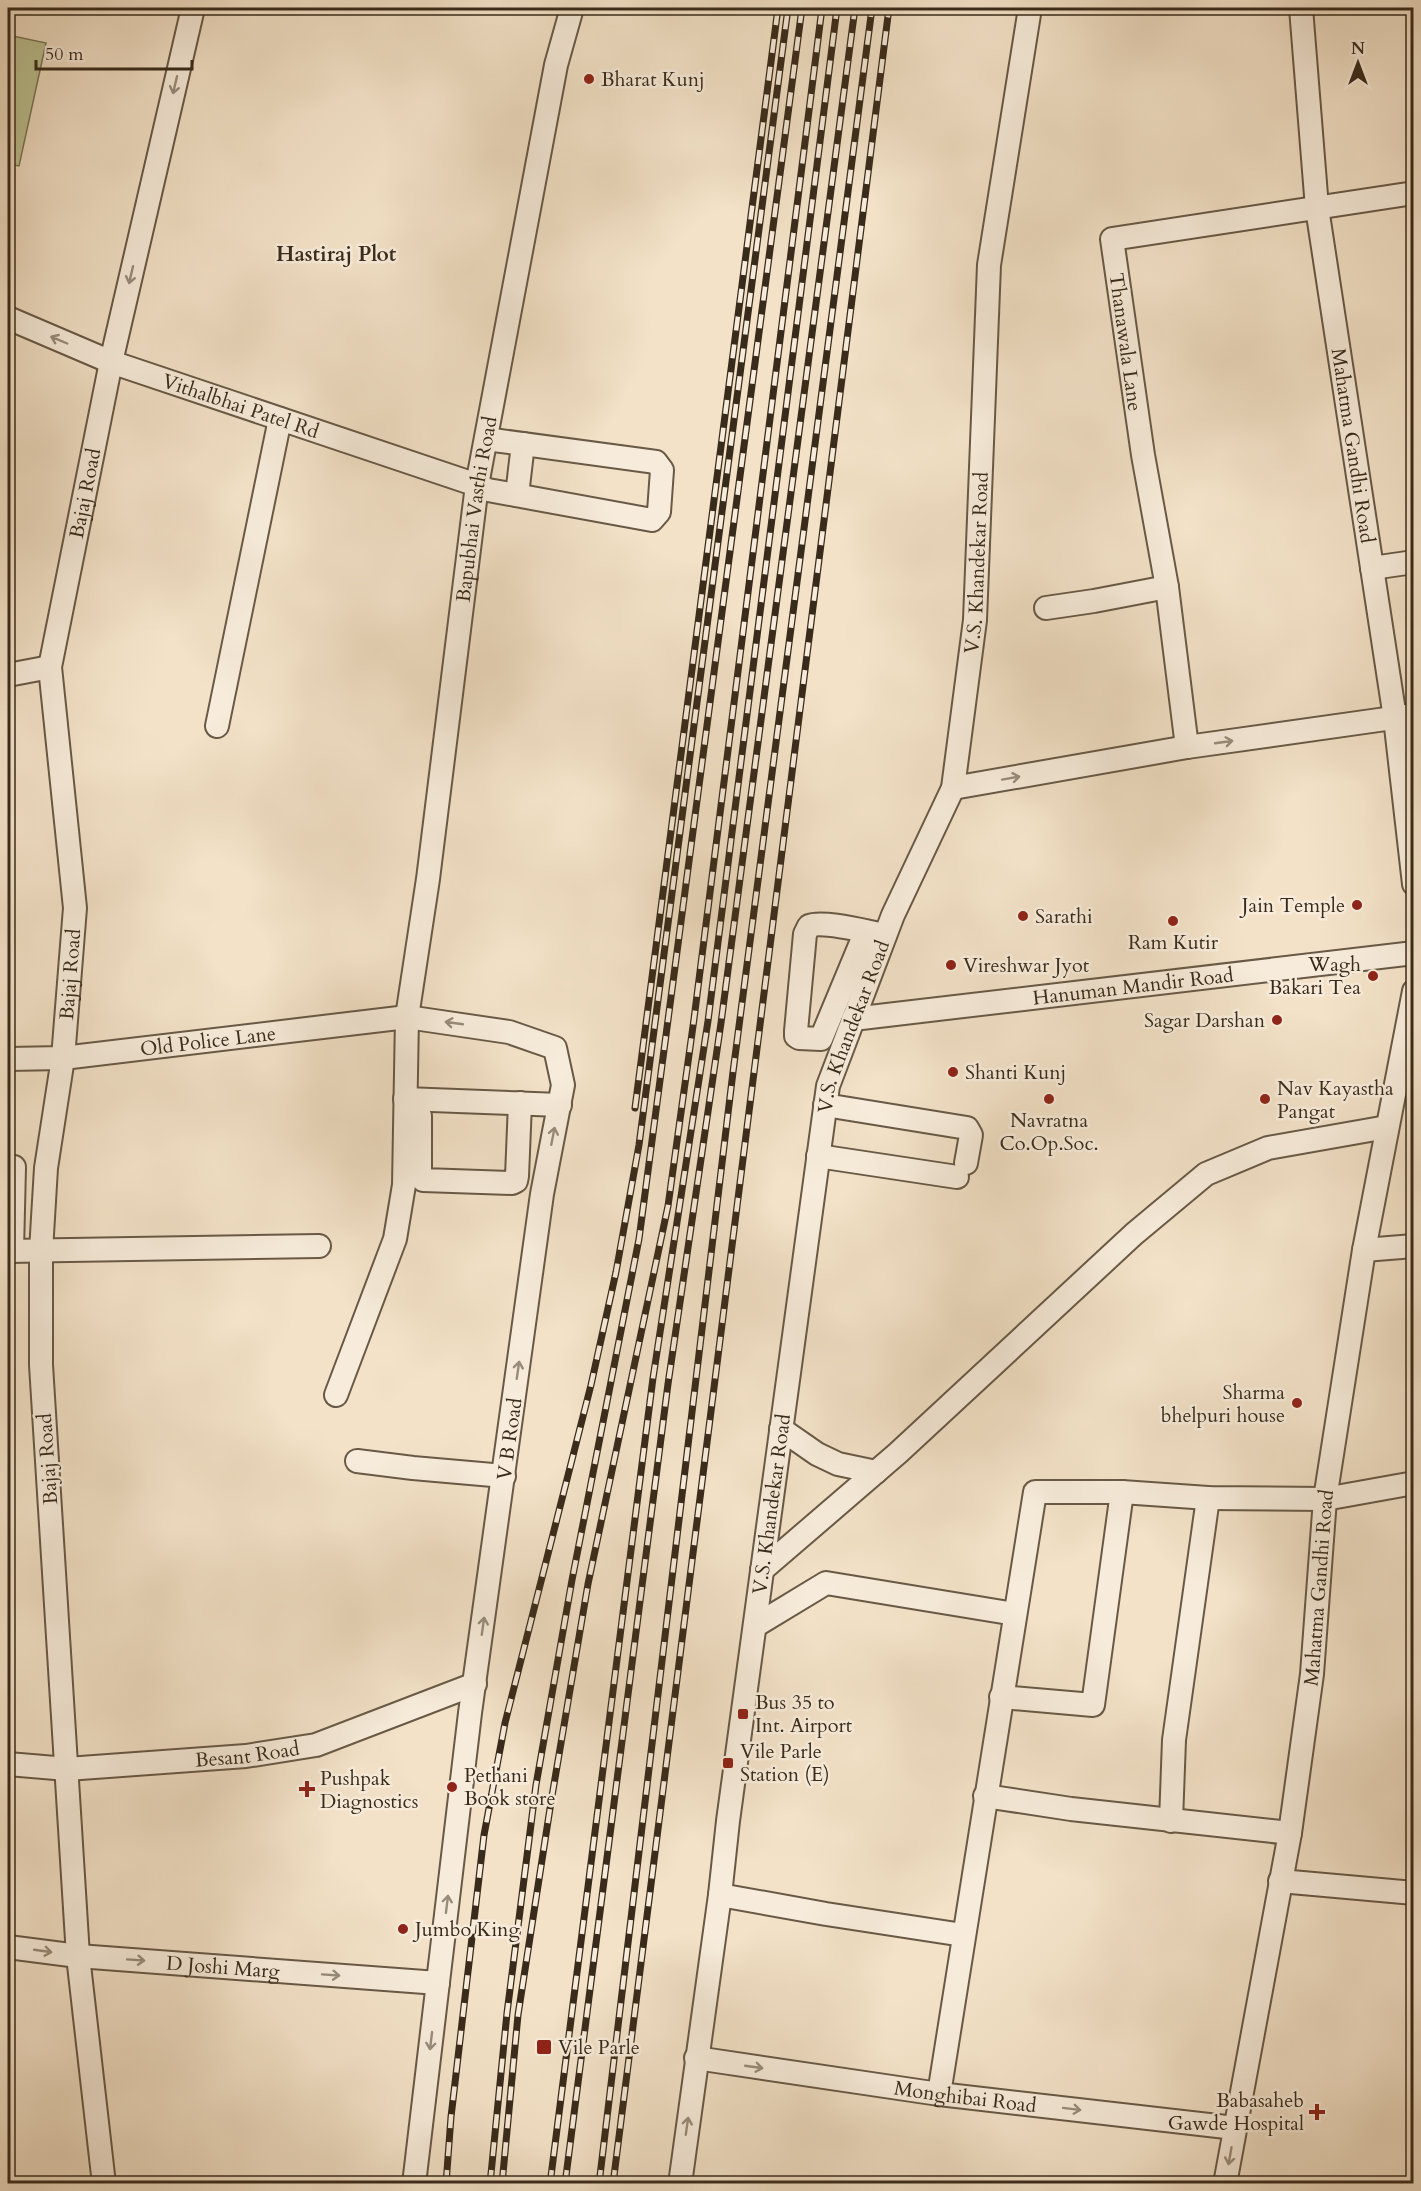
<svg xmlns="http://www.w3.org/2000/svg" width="1421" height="2191" font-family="Cardo,serif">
  <rect width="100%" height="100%" fill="#f3e2c8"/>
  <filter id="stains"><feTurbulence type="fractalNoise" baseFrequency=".00333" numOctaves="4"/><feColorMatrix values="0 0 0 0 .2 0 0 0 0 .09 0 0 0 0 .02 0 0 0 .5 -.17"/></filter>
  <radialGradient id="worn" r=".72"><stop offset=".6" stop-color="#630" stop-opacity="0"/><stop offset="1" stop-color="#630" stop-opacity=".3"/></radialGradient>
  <path fill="#bdc394" stroke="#7b7758" stroke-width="1.5" d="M8,35l38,8 -27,123 -11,-2z"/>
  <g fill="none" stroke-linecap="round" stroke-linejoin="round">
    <g stroke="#685946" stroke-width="26">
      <g id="minor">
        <path id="s1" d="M1301,8l16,200 78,510 19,166"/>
        <path id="s2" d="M8,318l103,44 366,123 11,5 164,30 7,-8 3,-42 -6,-8 -170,-23"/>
        <path d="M517,495l6,-51"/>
        <path d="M1372,568l42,-6"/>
        <path d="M1046,608l48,-7 73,-14"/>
        <path d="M8,675l42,-8"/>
        <path d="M217,726l63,-307"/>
        <path d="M1187,747l-20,-160 -24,-132 -31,-216 302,-46"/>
        <path d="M953,788l234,-41 227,-32"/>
        <path d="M866,931l-45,108 -22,-1 -3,-2v-5l9,-97 4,-8c14,-6 59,6 76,9"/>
        <path id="s3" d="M853,1019l561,-66"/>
        <path id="s4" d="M8,1059l55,-1 344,-41 102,15 46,16 8,37 -21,109 -72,519 -56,471"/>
        <path d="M405,1099l155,6"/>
        <path d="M825,1105l142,23 4,7 -5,28"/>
        <path d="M420,1116v60l3,4 89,3 4,-2 1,-5 3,-73"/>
        <path d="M818,1156l139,21"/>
        <path d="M1364,1250l50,-4"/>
        <path d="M8,1251l311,-5"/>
        <path d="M12,1251l2,-84"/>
        <path id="s5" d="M336,1395l59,-156 9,-54 3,-168 21,-138 49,-394 79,-420 16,-57"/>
        <path d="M781,1429l36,25 21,10 38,8"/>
        <path d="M357,1461l56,7 91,8"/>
        <path d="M762,1570l136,-117 236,-219 72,-60 62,-26 119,-21"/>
        <path d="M755,1626l71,-43 189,31"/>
        <path d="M1001,1697l92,8 29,-213"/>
        <path id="s6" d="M8,1764l59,5 179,-13 70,-11 159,-61"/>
        <path d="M985,1796l86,13 219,24"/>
        <path d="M1171,1821l3,-81 34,-242"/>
        <path d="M1280,1881l134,12"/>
        <path d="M720,1895l106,19 137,21"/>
        <path id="s7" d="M8,1947l70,9 360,27"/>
        <path id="s8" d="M696,2058l243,36 296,34"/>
        <path d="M939,2094l96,-602h87l86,6 117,1 89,-16"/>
        <path id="s9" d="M104,2184l-26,-228 -37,-591v-114l5,-83 17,-110 12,-150 -25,-241 61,-305 82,-354"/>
        <path id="s10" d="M680,2184l40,-289 8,-74 100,-735 65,-171 60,-127 22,-168 14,-355 41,-257"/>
        <path id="s11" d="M1225,2184l65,-351 22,-159 13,-175 39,-249 50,-259"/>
      </g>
    </g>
    <use href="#minor" stroke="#f7ecdb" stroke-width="22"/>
    <g stroke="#392b1b" stroke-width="7">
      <path id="rail" d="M635,1108l143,-1100
        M446,2184l5,-67 33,-282 21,-112 86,-338 25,-113 23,-127 149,-1137
        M490,2184l17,-171 29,-228 36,-205 67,-341 163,-1231
        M502,2184l16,-169 33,-213 37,-218 80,-378 26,-187 128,-1011
        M550,2184l103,-806 55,-357 129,-1013
        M565,2184l103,-800 53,-361 134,-1015
        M599,2184l134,-1112 139,-1064
        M613,2184l276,-2176"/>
    </g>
    <use href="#rail" stroke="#f7ecdb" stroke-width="4.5" stroke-dasharray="14" stroke-linecap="butt"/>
  </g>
  <defs><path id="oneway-shaft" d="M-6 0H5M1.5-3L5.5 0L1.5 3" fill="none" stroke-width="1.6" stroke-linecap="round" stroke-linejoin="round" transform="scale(1.5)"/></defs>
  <g stroke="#988c7b">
    <use href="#oneway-shaft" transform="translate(175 85) rotate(103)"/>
    <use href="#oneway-shaft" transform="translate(131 275) rotate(103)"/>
    <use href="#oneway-shaft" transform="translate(59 340) rotate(-157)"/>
    <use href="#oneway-shaft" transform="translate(1224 742) rotate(-8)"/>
    <use href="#oneway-shaft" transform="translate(1011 778) rotate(-10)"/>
    <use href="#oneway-shaft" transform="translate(454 1023) rotate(-172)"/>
    <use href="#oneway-shaft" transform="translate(553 1136) rotate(-79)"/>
    <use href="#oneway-shaft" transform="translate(518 1370) rotate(-82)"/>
    <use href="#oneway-shaft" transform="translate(483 1626) rotate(-82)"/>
    <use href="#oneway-shaft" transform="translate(447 1904) rotate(-83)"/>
    <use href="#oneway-shaft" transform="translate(43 1951) rotate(8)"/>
    <use href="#oneway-shaft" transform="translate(136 1960) rotate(4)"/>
    <use href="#oneway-shaft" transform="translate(331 1975) rotate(4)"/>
    <use href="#oneway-shaft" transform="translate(431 2041) rotate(97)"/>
    <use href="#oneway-shaft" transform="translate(754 2067) rotate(8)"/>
    <use href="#oneway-shaft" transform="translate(1072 2109) rotate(7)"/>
    <use href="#oneway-shaft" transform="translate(687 2126) rotate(-82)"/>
    <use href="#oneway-shaft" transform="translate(1230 2156) rotate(100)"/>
  </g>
  <g fill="#8f2418" stroke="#f7ecdb" stroke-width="2">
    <circle cx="589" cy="79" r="6"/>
    <circle cx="1357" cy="905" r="6"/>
    <circle cx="1023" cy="916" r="6"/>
    <circle cx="1173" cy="921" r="6"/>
    <circle cx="951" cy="965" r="6"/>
    <circle cx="1373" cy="976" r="6"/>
    <circle cx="1277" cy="1020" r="6"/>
    <circle cx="953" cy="1072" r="6"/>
    <circle cx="1049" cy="1099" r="6"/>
    <circle cx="1265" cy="1099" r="6"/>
    <circle cx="1297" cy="1403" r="6"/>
    <rect x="737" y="1708" width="12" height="12" rx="3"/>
    <rect x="722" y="1757" width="12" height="12" rx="3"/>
    <circle cx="452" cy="1787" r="6"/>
    <path d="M304 1780h6v6h6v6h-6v6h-6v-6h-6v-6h6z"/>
    <circle cx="403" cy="1929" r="6"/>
    <rect x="536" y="2039" width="16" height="16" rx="3"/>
    <path d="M1314 2103h6v6h6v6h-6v6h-6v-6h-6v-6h6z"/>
  </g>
  <g text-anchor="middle" stroke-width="5" stroke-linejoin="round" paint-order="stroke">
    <g font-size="20" fill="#392b1b" stroke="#f7ecdb" text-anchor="start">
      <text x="601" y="86">Bharat Kunj</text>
      <text x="1345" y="912" text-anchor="end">Jain Temple</text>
      <text x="1035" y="923">Sarathi</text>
      <text x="1173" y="949" text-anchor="middle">Ram Kutir</text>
      <text x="1361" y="971" text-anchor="end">Wagh<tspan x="1361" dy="23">Bakari Tea</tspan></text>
      <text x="963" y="972">Vireshwar Jyot</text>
      <text x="1265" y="1027" text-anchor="end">Sagar Darshan</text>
      <text x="965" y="1079">Shanti Kunj</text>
      <text x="1277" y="1095">Nav Kayastha<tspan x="1277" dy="23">Pangat</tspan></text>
      <text x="1049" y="1127" text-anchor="middle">Navratna<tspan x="1049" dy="23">Co.Op.Soc.</tspan></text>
      <text x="1285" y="1399" text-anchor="end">Sharma<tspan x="1285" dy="23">bhelpuri house</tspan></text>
      <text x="755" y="1709">Bus 35 to<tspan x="755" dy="23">Int. Airport</tspan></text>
      <text x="740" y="1758">Vile Parle<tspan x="740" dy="23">Station (E)</tspan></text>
      <text x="464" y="1782">Pethani<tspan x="464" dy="23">Book store</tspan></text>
      <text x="320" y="1785">Pushpak<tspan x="320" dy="23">Diagnostics</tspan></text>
      <text x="415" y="1936">Jumbo King</text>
      <text x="558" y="2054">Vile Parle</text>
      <text x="1304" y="2107" text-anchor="end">Babasaheb<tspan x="1304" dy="23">Gawde Hospital</tspan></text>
    </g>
    <g font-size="20" fill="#392b1b" stroke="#f7ecdb">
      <text transform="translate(1126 342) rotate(82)" y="7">Thanawala Lane</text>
      <text dy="7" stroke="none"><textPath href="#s2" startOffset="249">Vithalbhai Patel Rd</textPath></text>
      <text dy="7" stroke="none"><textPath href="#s1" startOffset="441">Mahatma Gandhi Road</textPath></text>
      <text dy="7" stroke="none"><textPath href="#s9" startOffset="1700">Bajaj Road</textPath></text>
      <text dy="7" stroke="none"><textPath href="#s5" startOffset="902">Bapubhai Vasthi Road</textPath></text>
      <text dy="7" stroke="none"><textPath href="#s10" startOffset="1658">V.S. Khandekar Road</textPath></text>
      <text dy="7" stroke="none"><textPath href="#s9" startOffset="1214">Bajaj Road</textPath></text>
      <text dy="7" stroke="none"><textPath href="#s3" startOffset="282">Hanuman Mandir Road</textPath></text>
      <text dy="7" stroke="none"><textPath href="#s10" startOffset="1172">V.S. Khandekar Road</textPath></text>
      <text dy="7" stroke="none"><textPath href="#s4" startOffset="201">Old Police Lane</textPath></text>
      <text transform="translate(509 1439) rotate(-82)" y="7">V B Road</text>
      <text transform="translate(47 1459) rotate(-94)" y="7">Bajaj Road</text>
      <text dy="7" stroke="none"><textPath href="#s10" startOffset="686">V.S. Khandekar Road</textPath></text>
      <text dy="7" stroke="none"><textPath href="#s11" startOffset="604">Mahatma Gandhi Road</textPath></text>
      <text dy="7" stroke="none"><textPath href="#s6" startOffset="240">Besant Road</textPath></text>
      <text dy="7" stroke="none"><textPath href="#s7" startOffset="216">D Joshi Marg</textPath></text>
      <text dy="7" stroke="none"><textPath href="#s8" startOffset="272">Monghibai Road</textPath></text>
    </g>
    <g font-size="21" font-weight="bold" fill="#392b1b" stroke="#f7ecdb">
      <text x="336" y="261">Hastiraj Plot</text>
    </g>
  </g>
  <rect width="1421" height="2191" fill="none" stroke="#f3e2c8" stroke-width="30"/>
  <rect x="9" y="9" width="1403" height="2173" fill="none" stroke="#392b1b" stroke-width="3"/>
  <rect x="15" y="15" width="1391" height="2161" fill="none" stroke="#392b1b" stroke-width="1.5"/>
  <g transform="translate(1358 63)" stroke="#f7ecdb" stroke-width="4.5" paint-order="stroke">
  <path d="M0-4.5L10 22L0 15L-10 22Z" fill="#392b1b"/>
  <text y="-9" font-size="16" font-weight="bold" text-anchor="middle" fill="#392b1b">N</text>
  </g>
  <path d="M36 60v9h156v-9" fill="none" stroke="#392b1b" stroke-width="3"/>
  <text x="45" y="60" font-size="18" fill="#392b1b" stroke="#f7ecdb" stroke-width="4.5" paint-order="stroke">50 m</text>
  <rect width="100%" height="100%" filter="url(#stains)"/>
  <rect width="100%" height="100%" fill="url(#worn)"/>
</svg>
